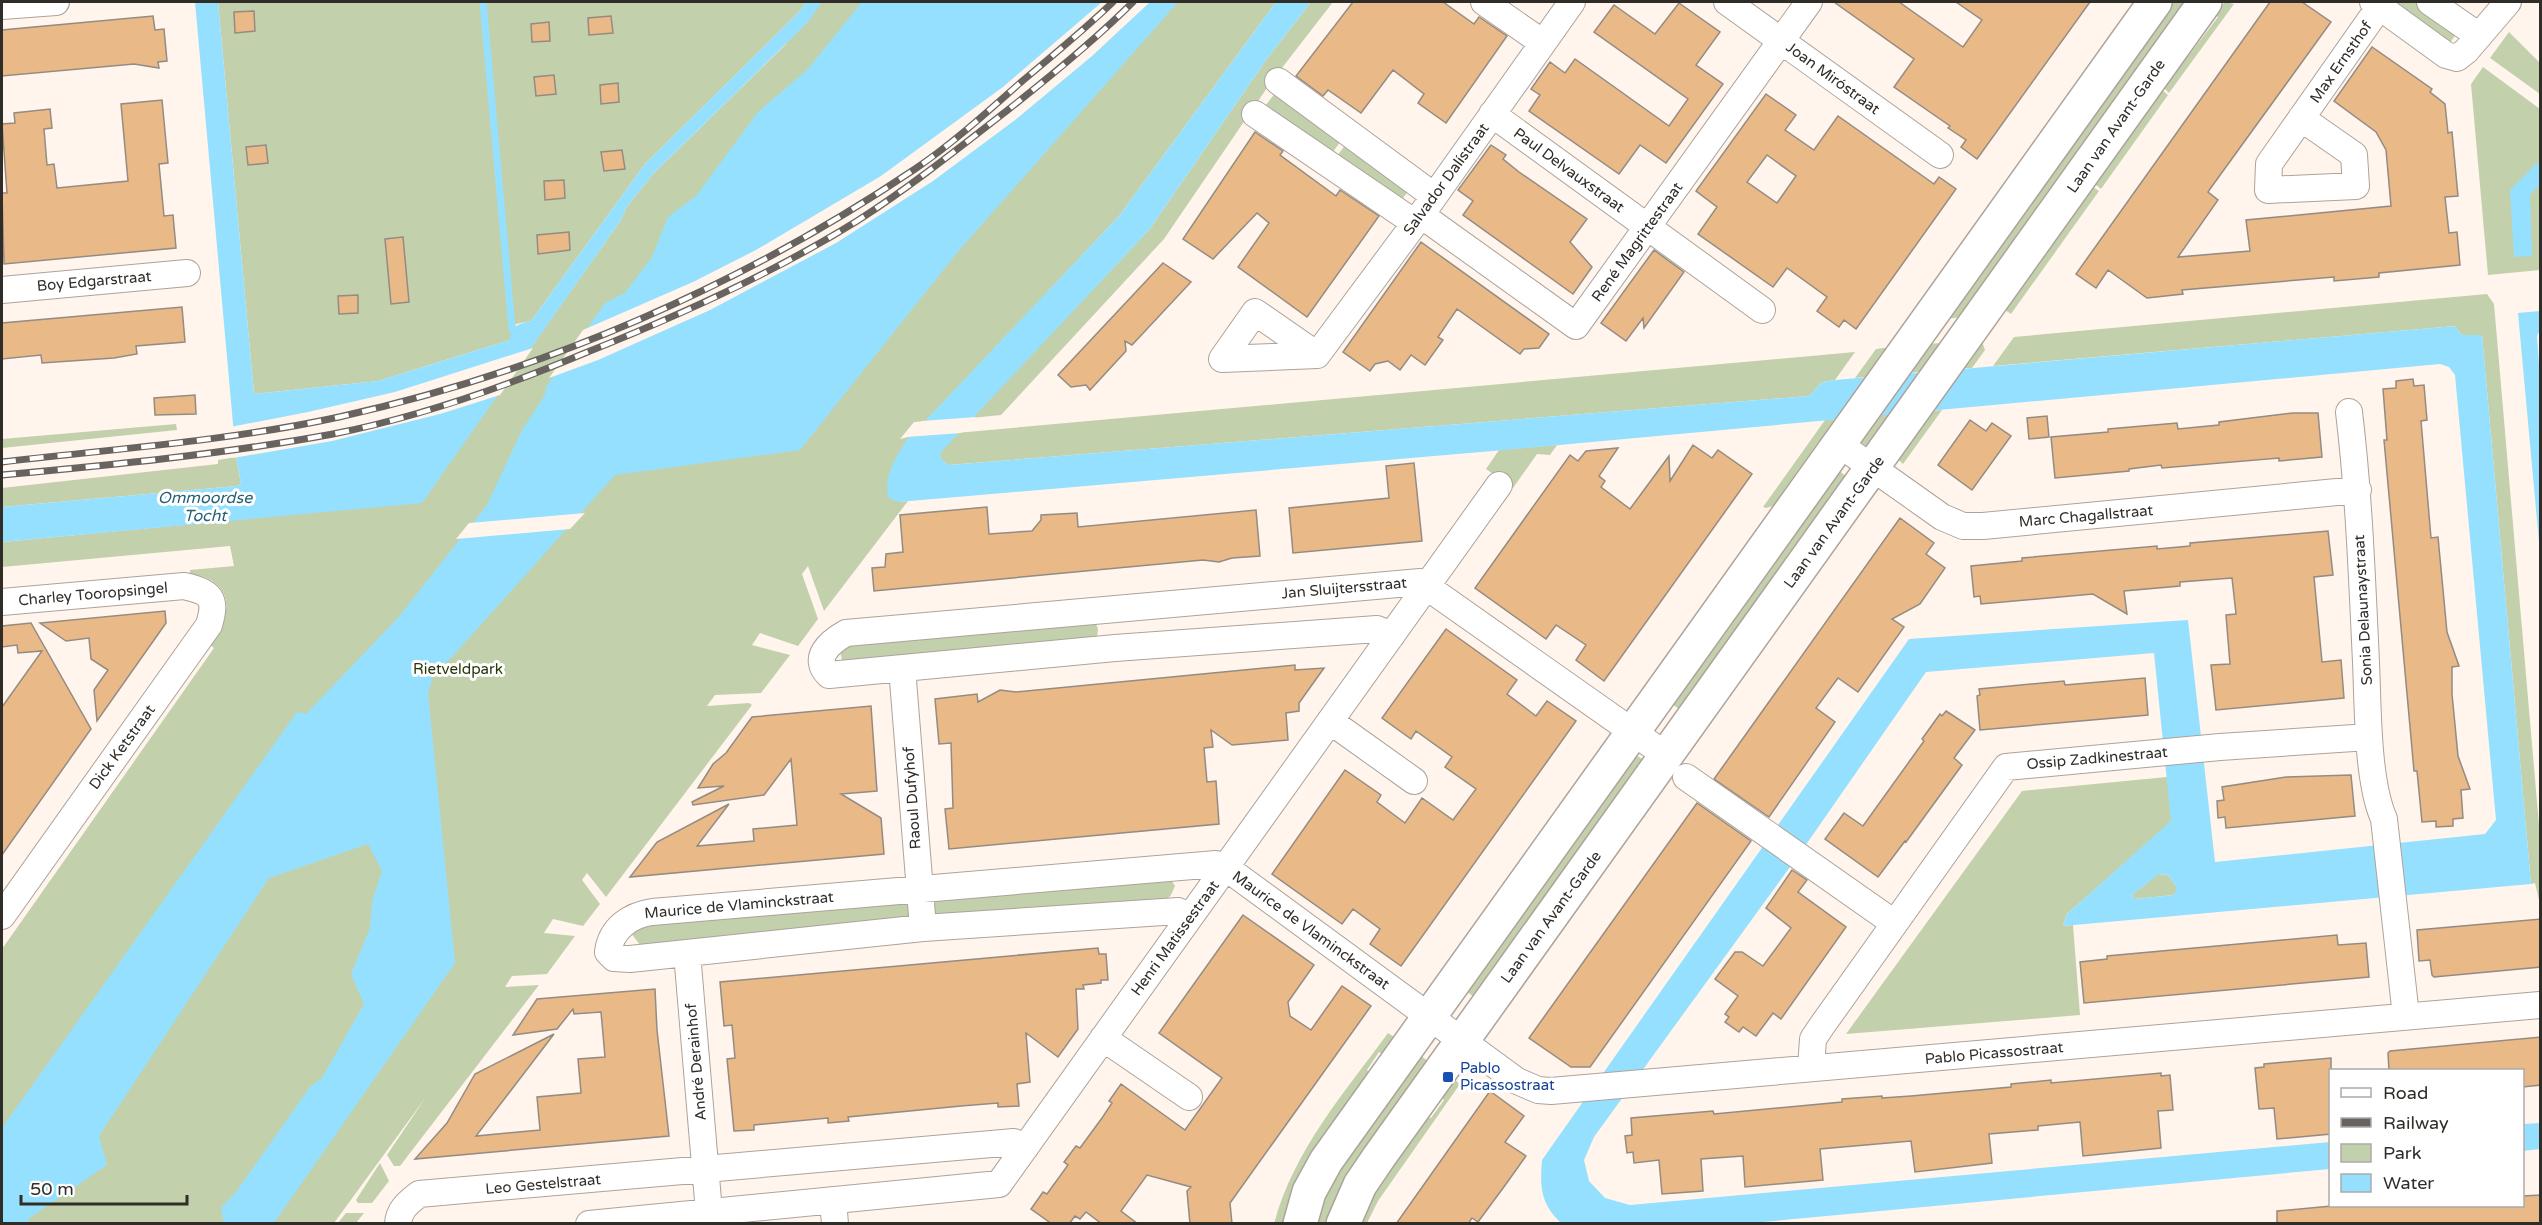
<svg xmlns="http://www.w3.org/2000/svg" width="2542" height="1225" font-family="'Varela Round',sans-serif">
  <rect width="100%" height="100%" fill="#fff5ec"/>
  <path fill="#c2d0ac" d="M218,2h588l-7,10 -154,152 -114,157 -15,3 -6,16 -132,41 -124,13z
    M816,2h460l-157,214 -193,205 -12,1 -14,17 12,-3 -14,66 10,-1 -84,110 -16,-45 -6,8 16,45 -20,27 -38,-13 -8,12 38,10 -29,38 -46,2 -8,11 42,-3 3,2 -146,192 -19,-24 -5,7 18,24 -17,22 -30,-7 -9,14 31,3 -28,38 -35,2 -7,11 34,-2 -139,181h-6l-7,-11 39,-58 -92,126h-332v-274l212,-301 -8,-6c6,-9 15,-18 19,-28 7,-23 -14,-40 -35,-39v-5l44,-4 -4,-20 -228,21v-25l223,-21 249,-93 147,-208 5,-12 27,-34 132,-129z
    M1311,2h22l-62,80 -107,157 -163,176 -30,3 178,-188 117,-170z
    M2164,2h32l-225,314 -34,4z
    M2225,2l9,2 -65,89 -5,-5 54,-71 -3,-2z
    M2385,2h34l38,31 -8,11z
    M2509,32l31,31v31l-50,-36z
    M2483,67l57,42v161l-52,5 -17,-191z
    M1279,88l64,50 -13,18 -68,-46z
    M2162,90l6,5 -67,94 -6,-5z
    M1348,141l63,46 -13,18 -63,-46z
    M2093,187l6,4 -88,123 -6,-4z
    M2487,294l7,10 46,533v67l-5,-21 -4,1 -49,-549h-20l-7,-9 -462,40 21,-29z
    M1951,342l-20,29 -33,3 20,-29z
    M1982,342l3,8 -13,18 -20,1z
    M1898,346l-23,30 -20,2 21,-29z
    M1855,352l-20,28 -13,2 -13,14 -861,69 -7,-6v-7l15,-19z
    M1942,410l-39,54 -5,-5 25,-33 -8,-7 6,-7z
    M1901,413l-32,35 -12,-9 9,-23z
    M1844,419l-17,27 -8,-5 -46,65 -7,2 -3,-1 62,-87z
    M176,424l1,6 -175,18v-9z
    M1557,445l-7,10 -13,-1 -24,34 -27,-19 13,-19z
    M236,457l5,26 -4,3 -235,21v-19l216,-24v-4z
    M1839,471l7,5 -160,238 -21,-15z
    M1095,621l3,8 -1,8 -245,27 -10,-4 -2,-9 2,-8z
    M1632,754l9,4 4,5 -164,239 -22,-16z
    M2167,777l5,44 -105,93 -4,12 10,-1 7,90 -234,19 176,-243z
    M1167,874l8,12 -4,9 -4,4 -224,19h-5l-8,-8v-10z
    M2158,874l10,1 10,14 -4,6 -40,4 -2,-4z
    M908,901l4,8 -5,10 -13,3 -254,23 -9,-12 2,-7z
    M1388,1033l6,4 -12,17 -3,-2 -12,18 2,3c-35,48 -71,92 -86,150l-9,1c19,-73 71,-132 114,-191z
    M1414,1051l21,15 -101,157 -27,1 3,-12z
    M1455,1080l5,4 -82,117 -11,22 -7,1 12,-27 56,-80 3,1 13,-18 -2,-2z
    M380,1163l9,18 -17,22h-14l-2,-3z
    M346,1213h18l-8,10h-18z"/>
  <path fill="#96e0ff" fill-rule="evenodd" d="M195,2h23l36,392 124,-13 132,-41c0,-15 9,-16 21,-19l114,-157 154,-152 7,-10h16l-15,21 -154,151 -27,34 -5,12 -199,283 -420,39v-35l235,-21 4,-3 -5,-26z
    M862,2h316l-222,252 -156,196 -185,25 -163,182 -18,16 -6,20 27,270 -181,260h-50l-3,-15 15,-16 74,-105 12,-9 42,-74 -13,-30 19,-46 2,-26 10,-31 -14,-27 -99,34 -170,258 8,29 -79,54 2,4 -28,1v-96l295,-416 9,2 91,-95 90,-114 35,-75 23,-35 1,-8 59,-84 20,-10 27,-36 16,-40 28,-21 62,-84 49,-42z
    M1276,2h35l-45,58 -117,170 -208,222v7l7,6 861,-69 13,-14 13,-2 620,-54 7,9h20l49,549 -468,42 4,-12 104,-93 -17,-168 -228,19 -123,177 -209,288 -10,23 5,21 16,17 25,7 700,-63v27l-578,54h-191c-21,-20 -21,-37 -19,-63l367,-521 279,-19 27,242 270,-28 11,-14 -41,-445 -6,-8 -9,-3 -947,87 -595,51 -9,-4c-7,-19 7,-41 17,-57l213,-225zM2159,874l9,1 9,13 -3,7 -40,4 -2,-4z
    M2540,160v24l-10,11 2,61 -18,1 -4,-67z
    M2540,311v19l-3,6 3,42v175l-22,-240z
    M2540,1123v26l-17,2v-27z"/>
  <path fill="#fff5ec" d="M1102,2h48l-58,54 -77,64 -82,61 -97,62 -126,67 -112,50 -49,18 34,-48 110,-48 63,-32 125,-74 122,-89z
    M533,348l-33,47 -60,19 -108,27 -99,17 -3,-31 78,-15 87,-20z
    M976,417l-15,16 -55,4 16,-16z
    M585,513l-15,16 -114,10 13,-16z"/>
  <g fill="none" stroke-linecap="round" stroke-linejoin="round">
    <path stroke="#96e0ff" stroke-width="7" d="M483,2l29,327"/>
  </g>
  <path fill="#e9b988" stroke="#948b83" stroke-width="1.5" fill-rule="evenodd" d="M1353,2h90l31,22 5,-7 28,19 -61,87 -28,-20 6,-9 -31,-24 -32,43 -33,-23 -5,6 -27,-20z
    M1834,2h65l64,45 19,-27 -26,-18h134l-113,157 -16,-12 5,-7 -18,-12 2,-2 -56,-39 20,-28z
    M2270,2h32l29,20 -121,167 -2,3 10,8 -40,57 72,-6 -4,-31 145,-14 -5,-56 -10,-18 -42,-31 38,-54 60,42 -2,3 15,12 3,29 4,-1 6,64 -13,1 4,36 8,-1 3,33 -81,8v4l-45,4v-4l-152,13 1,4 -36,4 -39,-28 -12,18 -20,-14z
    M1679,3l41,29 -24,33 27,19 -57,79 -26,-18 -21,29 -90,-63 11,-16 -9,-6 19,-27 15,11 10,-14 94,67 19,-27 -94,-67 20,-27 41,29z
    M254,11l1,20 -20,2 -1,-21z
    M153,16l2,14 9,-1 3,32 -9,1 1,6 -25,-4 -132,12v-46z
    M611,16l2,17 -24,2 -1,-17z
    M549,22l1,19 -18,1 -1,-18z
    M554,75l2,19 -20,2 -2,-19z
    M618,83l1,19 -18,2 -1,-19z
    M1766,94l30,21 -11,15 29,20 24,-34 96,68 5,-7 17,12 -100,140 -12,-9 -5,7 -22,-16 10,-14 -40,-29 -14,19 -75,-53 19,-27 -21,-16zM1767,155l29,21 -19,27 -30,-21z
    M162,100l6,63 -9,1 5,52 9,-1 3,33 -172,16 -2,-71h5l-5,-69 13,-1 -1,-10 36,-4 2,19 -8,1 3,36 7,-1 3,24 71,-7 -7,-77z
    M1255,132l28,19 -3,4 56,41 4,-6 39,26 -72,101 -69,-50 31,-44 -12,-10 -44,46 -30,-20z
    M266,145l2,18 -20,2 -2,-18z
    M1491,145l15,10 -3,4 16,13 68,47 -17,23 22,25 -19,27 -110,-79 10,-14 -15,-11z
    M622,150l3,19 -21,2 -3,-19z
    M564,180l1,18 -20,2 -1,-19z
    M569,232l1,18 -32,4 -1,-19z
    M403,237l6,65 -18,2 -6,-65z
    M1421,242l128,92 -10,14 -15,1 -4,5 -63,-45 -19,28 5,3 -18,25 -14,-10 -11,15 -12,-9 -13,3 -5,7 -27,-19z
    M1654,250l30,22 -40,56 -1,-10 -17,23 -25,-18z
    M1163,263l28,19 -59,63 -7,-4 1,10 -36,39 -4,-5 -15,2 -13,-12z
    M358,295v18l-19,1 -1,-18z
    M182,307l3,35 -49,4 1,8 -23,4 -72,5 -1,-8 -39,4v-36z
    M2413,379l1,7 10,-1 3,35 -6,1 10,117 7,-1 9,95 12,34 -7,1v27l6,62 12,33 -9,1 2,28 -10,1v7l-17,1v-6l-14,1 -5,-51h-3l-30,-331h3l-4,-51 13,-1v-7z
    M195,395l1,19 -41,1 -1,-17z
    M2293,413h25l4,44 -43,4v-3l-117,10 -1,-3 -32,4v2l-74,7 -4,-41 57,-5v-3l69,-6 1,6 20,-2 21,-2v-3z
    M2047,416l2,21 -20,2 -2,-21z
    M1970,420l16,11 6,-8 19,13 -39,54 -34,-25z
    M1693,445l19,13 6,-8 34,24 -148,207 -28,-21 10,-15 -30,-20 -10,14 -71,-51 95,-133 8,6 8,-10 32,-3 -19,28 6,5 -4,6 29,22 39,-53 1,25z
    M1414,463l8,78 -129,12 -4,-45 100,-10 -3,-32z
    M987,507l2,27 43,-3 9,-11v-5l36,-2 1,14 178,-17 4,46 -28,2 -13,4 -16,-2 -329,31 -2,-23 13,-1 1,-13 17,-2 -3,-37z
    M1900,518l34,25 -8,11 19,14 -25,36 -28,15 12,8 -46,65 -20,-14 -22,30 19,14 -66,95 -55,-38z
    M2328,531l5,44 -19,2 8,85 19,-2 3,38 -128,12 -5,-45 19,-1 -4,-49 10,-1 -4,-36 -52,4v4l-56,5 3,23 -34,-20 -112,10 -1,-8 -6,1 -3,-31 51,-5v-3l135,-12v3l33,-3v-3z
    M165,611l1,12 -69,98 -3,-31 14,-20 -17,-11 -2,-21 -23,3 -26,-18z
    M31,623l60,106 -89,126v-148l40,-56 -24,2 -1,-8 -15,2v-21z
    M1446,629l71,51 -10,14 29,22 11,-15 29,20 -175,245 -31,-22 10,-15 -27,-20 -11,15 -70,-50 73,-104 36,25 -4,7 28,21 17,-25 31,22 23,-31 -31,-22 7,-10 -36,-26 -5,8 -29,-21z
    M1295,665v5l29,-2 -25,35v8l-13,2 2,27 -56,5 -21,-15 2,17 -9,1 3,34 9,-1 3,43 -270,25 -4,-40 8,-1 -2,-65 -12,1 -4,-45 42,-5 1,8 22,-12 16,2z
    M2145,678l3,37 -168,15 -3,-34 3,-1 -1,-6 85,-8 1,4z
    M871,706l6,85 -36,3 40,24 3,36 -254,23 27,-35 72,-38 -32,42 57,-5 -1,-12 44,-4 -6,-66 -27,36 -71,10 -1,-3 32,-16 -26,2 15,-24 13,-11 26,-36z
    M1946,711l29,19 -21,28 8,7 -56,77 -1,-1 -27,36 -53,-38 19,-26 19,13 61,-85 -2,-2 18,-25 2,2z
    M2351,775l4,41 -129,12 -1,-11 -7,1 -1,-17 7,-1 -2,-13 64,-10z
    M1697,803l54,38 -161,226h-19l-42,-29z
    M1792,870l15,10 -9,12 48,35 -65,92 -8,-6 -17,23 -13,-9 -4,5 -14,-10 4,-5 -4,-3 13,-18 -23,-17 20,-27h7l21,14 28,-38 -25,-20z
    M1243,915l71,50 -26,37 2,14 21,14 31,-44 29,20 -141,197 2,21h-42l-3,-33 4,-4 -44,-12 -26,36 17,13h-36l-16,-12 -6,7 -5,-3 -6,8h-17l-21,-15 12,-17 4,2 21,-29 -4,-3 12,-16 4,2 22,-30 10,-15 -3,-2 12,-17 64,46 37,-52 -63,-45z
    M2541,919v48l-107,10 -2,-2 -2,-15 -11,1 -2,-31z
    M2337,935l1,10 28,-2 3,34 -285,26 -4,-41 27,-3v-3z
    M1098,948l1,6h7l2,26h-7v3l-18,2 1,4h-8l2,40 -20,28 -32,-24 4,49 -13,2 2,22 -21,1v-4l-37,3 -113,11 1,4 -21,2v-5l-74,7v5l-20,1 -7,-72 8,-1 -3,-33 -8,1 -4,-44z
    M655,989l2,41 12,106 -254,23 32,-36 28,-49 79,-40 -78,102 64,-6 -3,-33 44,-4 -3,-34 27,-2 -4,-45 -27,2 -1,-5 -16,20 -44,6 24,-36z
    M2541,1037v48l-18,2v-16h-134l-1,-18 2,-2z
    M2331,1058v76l-54,5 -3,-31 -15,1 -4,-41 9,-1v-3z
    M2161,1073v3l9,-1 3,35 -15,1 3,37 -78,8 -3,-34 -42,4v4l-49,4 3,29 -42,5 -35,4 -4,-31 -91,8 3,31 -78,7 -2,-31 -42,3 2,32 -41,3 -3,-34 -25,3 -1,-11 -6,1 -2,-17 7,-1 -1,-17 82,-7 1,3 128,-12v-3l40,-3v2l29,-2 100,-9v-3l40,-4v3z
    M1490,1091l34,25 -19,26 21,14 -20,28 -28,38 -6,-4 -4,6h-72z
    M2541,1195v29h-264v-13l55,-5h191v-10z"/>
  <g fill="none" stroke-linecap="round" stroke-linejoin="round">
    <g stroke="#aca39b" stroke-width="28">
      <path id="street" d="M1484,2l59,41
        M1727,2l213,153
        M2373,2l73,53 11,3 9,-7 42,-49
        M2430,2l49,34
        M2,6l54,-4
        M1278,81l156,115
        M1255,114l160,109
        M1492,114l270,196
        M2301,118l53,37 2,31 -88,4 1,-26 111,-158
        M1421,215l155,111 233,-324
        M2,290l185,-17
        M1255,312l62,43 -95,4z
        M1317,355l104,-140 151,-213
        M2349,412c10,83 13,166 17,250 2,44 1,119 18,157l22,197
        M1839,444l103,73 21,9h20l375,-36
        M2,602l182,-16c27,6 33,12 25,39l-207,291
        M1392,635l-15,-6 -262,19 -286,27c-18,-17 1,-33 17,-42l574,-51 247,174
        M902,668l21,260
        M1330,721l84,60
        M1686,777l208,146
        M1190,917l-12,-6 -255,17 -293,31 -16,-1 -6,-6c3,-24 23,-37 44,-40l564,-48 9,3 292,214 21,9 13,1 989,-86
        M687,953l22,259
        M1103,1038l86,59
        M1811,1068l2,-29 8,-12 185,-260 214,-20 149,-10
        M833,1200l2,24
        M398,1224c1,-15 10,-21 21,-30l595,-52 11,6
        M589,1224l410,-40 500,-699"/>
    </g>
    <g stroke="#aca39b" stroke-width="36">
      <path id="secondary" d="M1300,1224l9,-32 17,-31 829,-1159
        M1343,1224l17,-39 19,-28 826,-1155"/>
    </g>
    <use href="#street" stroke="#fff" stroke-width="26"/>
    <use href="#secondary" stroke="#fff" stroke-width="33"/>
    <g stroke="#68635e" stroke-width="7">
      <path id="rail" d="M2,462c111,-13 227,-21 337,-45 204,-45 402,-131 576,-248 37,-25 71,-56 105,-86 32,-27 64,-53 93,-81
        M2,475c110,-10 222,-21 331,-41 87,-17 171,-47 252,-81 93,-37 187,-79 272,-132 53,-34 102,-73 152,-112 43,-34 86,-69 124,-107"/>
    </g>
    <use href="#rail" stroke="#fff" stroke-width="4.5" stroke-dasharray="14" stroke-linecap="butt"/>
  </g>
  <rect fill="#1a4fb4" stroke="#fff" stroke-width="2" x="1442" y="1071" width="12" height="12" rx="3"/>
  <g text-anchor="middle" stroke-width="6" stroke-linejoin="round" paint-order="stroke">
    <g font-size="15" fill="#302d29" stroke="#fff">
      <text transform="translate(2341 62) rotate(-55)" y="5">Max Ernsthof</text>
      <text transform="translate(1833 78) rotate(36)" y="5">Joan Miróstraat</text>
      <text transform="translate(2116 126) rotate(-55)" y="5">Laan van Avant-Garde</text>
      <text transform="translate(1569 170) rotate(36)" y="5">Paul Delvauxstraat</text>
      <text transform="translate(1446 179) rotate(-54)" y="5">Salvador Dalístraat</text>
      <text transform="translate(1637 242) rotate(-54)" y="5">René Magrittestraat</text>
      <text transform="translate(94 281) rotate(-5)" y="5">Boy Edgarstraat</text>
      <text transform="translate(2086 516) rotate(-5)" y="5">Marc Chagallstraat</text>
      <text transform="translate(1834 522) rotate(-54)" y="5">Laan van Avant-Garde</text>
      <text transform="translate(1344 588) rotate(-5)" y="5">Jan Sluijtersstraat</text>
      <text transform="translate(93 594) rotate(-5)" y="5">Charley Tooropsingel</text>
      <text transform="translate(2363 610) rotate(-93)" y="5">Sonia Delaunaystraat</text>
      <text transform="translate(122 747) rotate(-54)" y="5">Dick Ketstraat</text>
      <text transform="translate(2097 758) rotate(-5)" y="5">Ossip Zadkinestraat</text>
      <text transform="translate(912 798) rotate(-94)" y="5">Raoul Dufyhof</text>
      <text transform="translate(739 905) rotate(-5)" y="5">Maurice de Vlaminckstraat</text>
      <text transform="translate(1551 917) rotate(-54)" y="5">Laan van Avant-Garde</text>
      <text transform="translate(1311 930) rotate(36)" y="5">Maurice de Vlaminckstraat</text>
      <text transform="translate(1175 938) rotate(-54)" y="5">Henri Matissestraat</text>
      <text transform="translate(1994 1053) rotate(-5)" y="5">Pablo Picassostraat</text>
      <text transform="translate(696 1062) rotate(-95)" y="5">André Derainhof</text>
      <text transform="translate(543 1184) rotate(-5)" y="5">Leo Gestelstraat</text>
    </g>
    <g font-size="15" fill="#283608" stroke="#fff">
      <text x="458" y="674">Rietveldpark</text>
    </g>
    <g font-size="15" fill="#164399" stroke="#fff" text-anchor="start">
      <text x="1460" y="1073">Pablo<tspan x="1460" dy="17">Picassostraat</tspan></text>
    </g>
    <g font-size="16" font-style="italic" fill="#266076" stroke="#fff">
      <text x="205" y="503">Ommoordse<tspan x="205" dy="18">Tocht</tspan></text>
    </g>
  </g>
  <rect width="2542" height="1225" fill="none" stroke="#302d29" stroke-width="6"/>
  <rect x="2329" y="1069" width="195" height="138" fill="#ffffff" stroke="#acaba9" stroke-width="1.5"/>
  <rect x="2341" y="1088" width="30" height="9" fill="#ffffff" stroke="#acaba9" stroke-width="1.5"/>
  <text x="2383" y="1099" font-size="18" fill="#302d29">Road</text>
  <rect x="2341" y="1118" width="30" height="9" fill="#68635e" stroke="#acaba9" stroke-width="1.5"/>
  <text x="2383" y="1129" font-size="18" fill="#302d29">Railway</text>
  <rect x="2341" y="1144" width="30" height="18" fill="#c2d0ac" stroke="#acaba9" stroke-width="1.5"/>
  <text x="2383" y="1159" font-size="18" fill="#302d29">Park</text>
  <rect x="2341" y="1174" width="30" height="18" fill="#96e0ff" stroke="#acaba9" stroke-width="1.5"/>
  <text x="2383" y="1189" font-size="18" fill="#302d29">Water</text>
  <path d="M21 1195v9h166v-9" fill="none" stroke="#302d29" stroke-width="3"/>
  <text x="30" y="1195" font-size="18" fill="#302d29" stroke="#ffffff" stroke-width="4.5" paint-order="stroke">50 m</text>
</svg>
